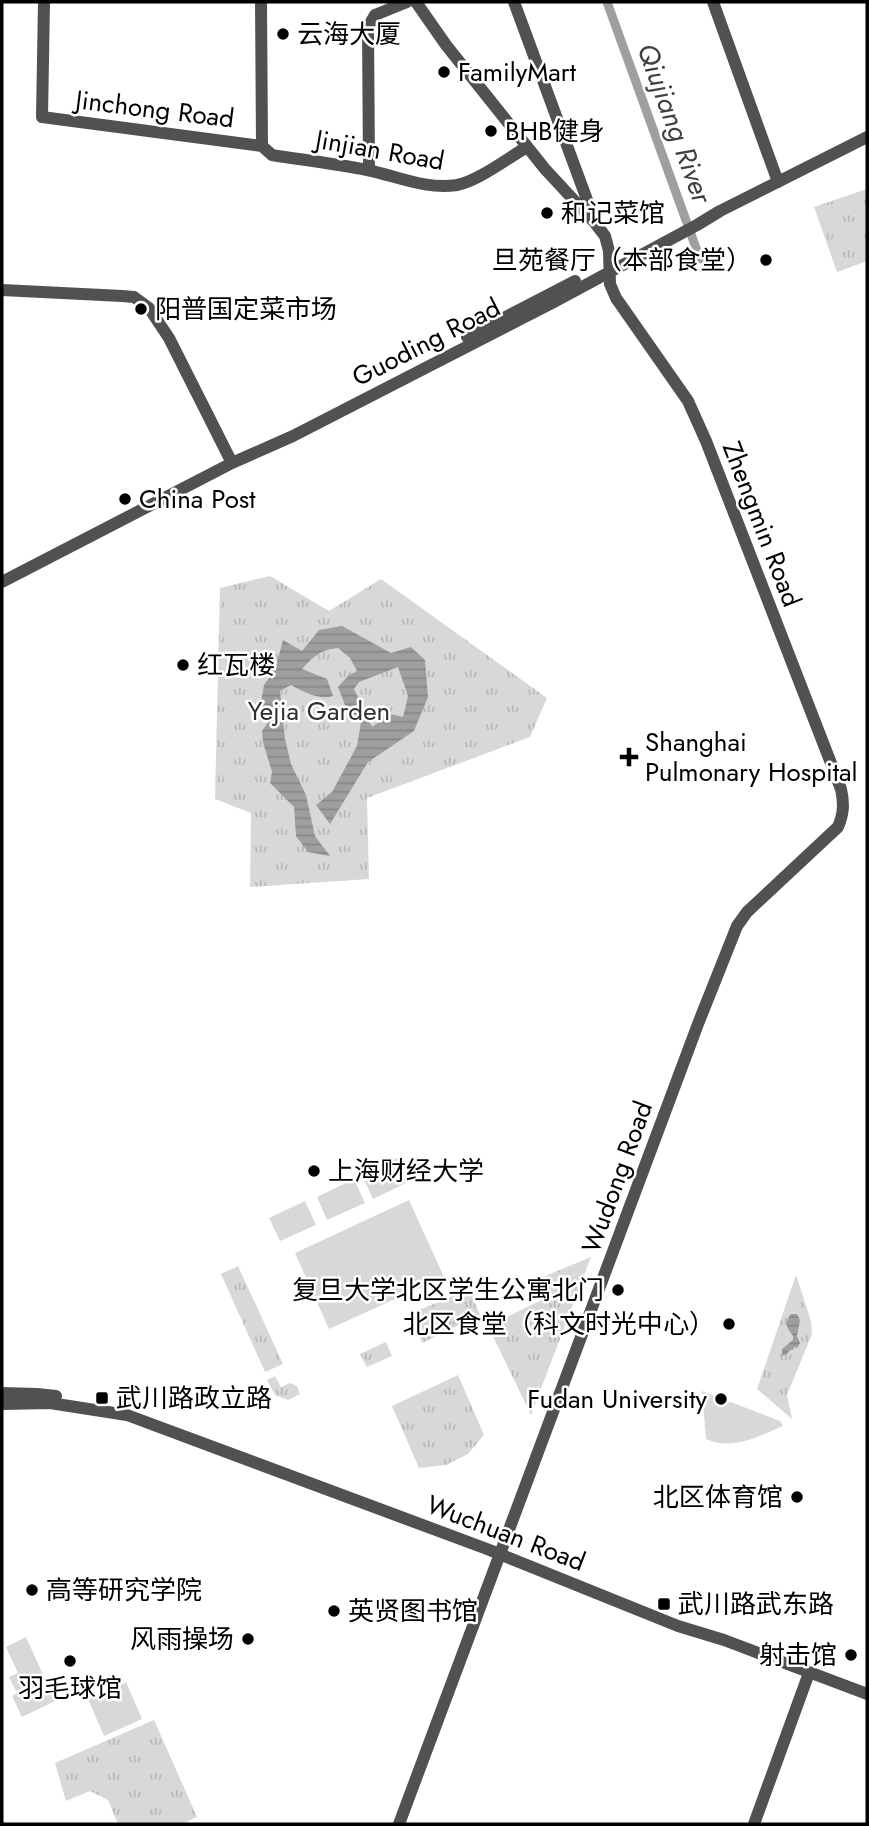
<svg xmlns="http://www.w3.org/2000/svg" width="869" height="1826" font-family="Jost,'Noto Sans SC',sans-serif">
  <defs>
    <pattern id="park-tufts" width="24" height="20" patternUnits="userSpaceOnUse" patternTransform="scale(1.75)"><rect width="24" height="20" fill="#d8d8d8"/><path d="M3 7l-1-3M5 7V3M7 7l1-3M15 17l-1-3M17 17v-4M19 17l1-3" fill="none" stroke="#b8b8b8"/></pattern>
    <pattern id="water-rules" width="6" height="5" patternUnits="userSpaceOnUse" patternTransform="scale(1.75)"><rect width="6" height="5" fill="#9f9f9f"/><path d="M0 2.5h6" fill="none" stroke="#878787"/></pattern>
  </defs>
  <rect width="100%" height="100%" fill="#fff"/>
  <path fill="url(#park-tufts)" d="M867,189v72l-30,11 -23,-65z
    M270,576l59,35 52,-32 166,119 -17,39 -163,61 2,81 -119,8 1,-74 -36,-14 5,-211z
    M591,1257l-60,158 -43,-89 58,-28 -8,-19z
    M238,1266l45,98 -18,8 -44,-98z
    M796,1275l15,46 1,13 -25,61 5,24 -35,-30z
    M469,1289l11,26 -58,28 -12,-29z
    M386,1342l6,14 -25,11 -7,-13z
    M458,1375l26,60 -16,19 -22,11 -27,3 -27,-62z
    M275,1376l6,11 9,-4 7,3 3,8 -12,6 -13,-5 -8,-15z
    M154,1720l43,97 -15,7h-64l-10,-24 -18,-9 -24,10 -11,-38z"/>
  <path fill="#d8d8d8" d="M397,1158l11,24 -35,17 -11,-24z
    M354,1179l11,24 -38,17 -10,-23z
    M409,1200l35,77 -115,52 -34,-76z
    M305,1201l11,24 -36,16 -11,-23z
    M702,1391l78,30 3,5c-24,10 -51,25 -77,13z
    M26,1637l29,64 -33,16 -10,-21 5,-3 -8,-16 9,-4 -12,-26z
    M126,1682l16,37 -38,17 -16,-37z"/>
  <path fill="url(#water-rules)" fill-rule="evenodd" d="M342,626l49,27 20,-6 14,13 3,37 -14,34 -46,31 -38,62 -14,-19 16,-13 25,-46 4,-23 -16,-18 -7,-18 11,-12 8,-4 -7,-13 -12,-10c-18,2 -24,8 -36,21l25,10 6,17c-13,5 -31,-5 -42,-11l-11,6 5,48 6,25 15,31 9,41 15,20 -22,-4 -12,-16 -2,-29 -24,-24 2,-11 -9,-30 -1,-11 7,-10 -9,-13 4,-23 11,-15 8,-30 19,11 17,-21zM398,667l10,29 -5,21 -13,-3 -18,13 -18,-38 5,-7z
    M791,1314h6l3,6 -3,16 3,7 -3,5 -3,-1 -1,3h-3l-3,4 -5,2v-7l11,-9v-4c-6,-9 -10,-12 -2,-22z"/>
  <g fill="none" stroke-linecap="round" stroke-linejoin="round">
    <path stroke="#9f9f9f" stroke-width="9" d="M607,2l93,257"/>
    <path stroke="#515151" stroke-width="12" d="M44,2l-2,115 220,29
      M261,2l1,144
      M514,2l79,214
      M713,2l65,180
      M262,146l10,9c32,5 64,9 95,15 30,6 59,20 90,15 21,-4 51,-27 70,-38
      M369,170l-1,-143 7,-12 32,-13
      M2,290l120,6 12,1 15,11 20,30 63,125
      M467,337l108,-56
      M2,582l230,-119 61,-27 261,-134 143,-77 23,-14 147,-74
      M2,1393l35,1 19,2
      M2,1404l48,-1 77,12 360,134 191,77 46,14 143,54
      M399,1824l299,-800 39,-98 10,-14 91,-85c6,-14 6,-24 3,-38l-135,-348 -18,-40 -72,-103 -6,-14 -1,-33 -4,-15 -10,-13 -50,-54 -99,-124 -30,-43
      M754,1824l55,-151"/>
  </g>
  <g fill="#000" stroke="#fff" stroke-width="2.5">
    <circle cx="283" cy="34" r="7"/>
    <circle cx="444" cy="72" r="7"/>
    <circle cx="491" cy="131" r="7"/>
    <circle cx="547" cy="213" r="7"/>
    <circle cx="766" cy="260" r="7"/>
    <circle cx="141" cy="309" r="7"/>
    <circle cx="125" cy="499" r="7"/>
    <circle cx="183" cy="665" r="7"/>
    <path d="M625.5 746.5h7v7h7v7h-7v7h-7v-7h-7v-7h7z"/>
    <circle cx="314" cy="1171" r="7"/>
    <circle cx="618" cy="1290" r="7"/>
    <circle cx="729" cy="1324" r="7"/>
    <rect x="95" y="1391" width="14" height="14" rx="3.5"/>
    <circle cx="721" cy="1399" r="7"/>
    <circle cx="797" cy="1497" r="7"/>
    <circle cx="32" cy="1590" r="7"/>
    <rect x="657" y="1597" width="14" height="14" rx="3.5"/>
    <circle cx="334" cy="1611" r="7"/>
    <circle cx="248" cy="1639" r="7"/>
    <circle cx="851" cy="1655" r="7"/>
    <circle cx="70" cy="1661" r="7"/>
  </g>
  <g text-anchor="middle" stroke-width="5" stroke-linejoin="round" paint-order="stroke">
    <g font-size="26" fill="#000" stroke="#fff" text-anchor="start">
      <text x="297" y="43">云海大厦</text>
      <text x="458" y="81">FamilyMart</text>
      <text x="505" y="140">BHB健身</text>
      <text x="561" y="222">和记菜馆</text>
      <text x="752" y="269" text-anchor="end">旦苑餐厅（本部食堂）</text>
      <text x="155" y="318">阳普国定菜市场</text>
      <text x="139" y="508">China Post</text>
      <text x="197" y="674">红瓦楼</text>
      <text x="645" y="751">Shanghai<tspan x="645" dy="30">Pulmonary Hospital</tspan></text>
      <text x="328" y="1180">上海财经大学</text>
      <text x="604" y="1299" text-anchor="end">复旦大学北区学生公寓北门</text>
      <text x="715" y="1333" text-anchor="end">北区食堂（科文时光中心）</text>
      <text x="116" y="1407">武川路政立路</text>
      <text x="707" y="1408" text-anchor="end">Fudan University</text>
      <text x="783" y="1506" text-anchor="end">北区体育馆</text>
      <text x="46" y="1599">高等研究学院</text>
      <text x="678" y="1613">武川路武东路</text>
      <text x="348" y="1620">英贤图书馆</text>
      <text x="234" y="1648" text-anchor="end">风雨操场</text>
      <text x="837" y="1664" text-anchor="end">射击馆</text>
      <text x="70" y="1697" text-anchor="middle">羽毛球馆</text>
    </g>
    <g font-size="26" fill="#000" stroke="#fff">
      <text transform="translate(155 109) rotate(7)" y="9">Jinchong Road</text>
      <text transform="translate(380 150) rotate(10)" y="9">Jinjian Road</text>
      <text transform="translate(426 342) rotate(-27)" y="9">Guoding Road</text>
      <text transform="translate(762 524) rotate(69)" y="9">Zhengmin Road</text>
      <text transform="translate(617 1177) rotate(-70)" y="9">Wudong Road</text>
      <text transform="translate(506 1533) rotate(21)" y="9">Wuchuan Road</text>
    </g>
    <g font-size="26" fill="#2f2f2f" stroke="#fff">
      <text x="319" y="720">Yejia Garden</text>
    </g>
    <g font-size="28" font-style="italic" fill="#404040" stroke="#fff">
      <text transform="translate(675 123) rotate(70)" y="10">Qiujiang River</text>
    </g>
  </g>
  <rect width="869" height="1826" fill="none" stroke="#000000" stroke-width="7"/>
</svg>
